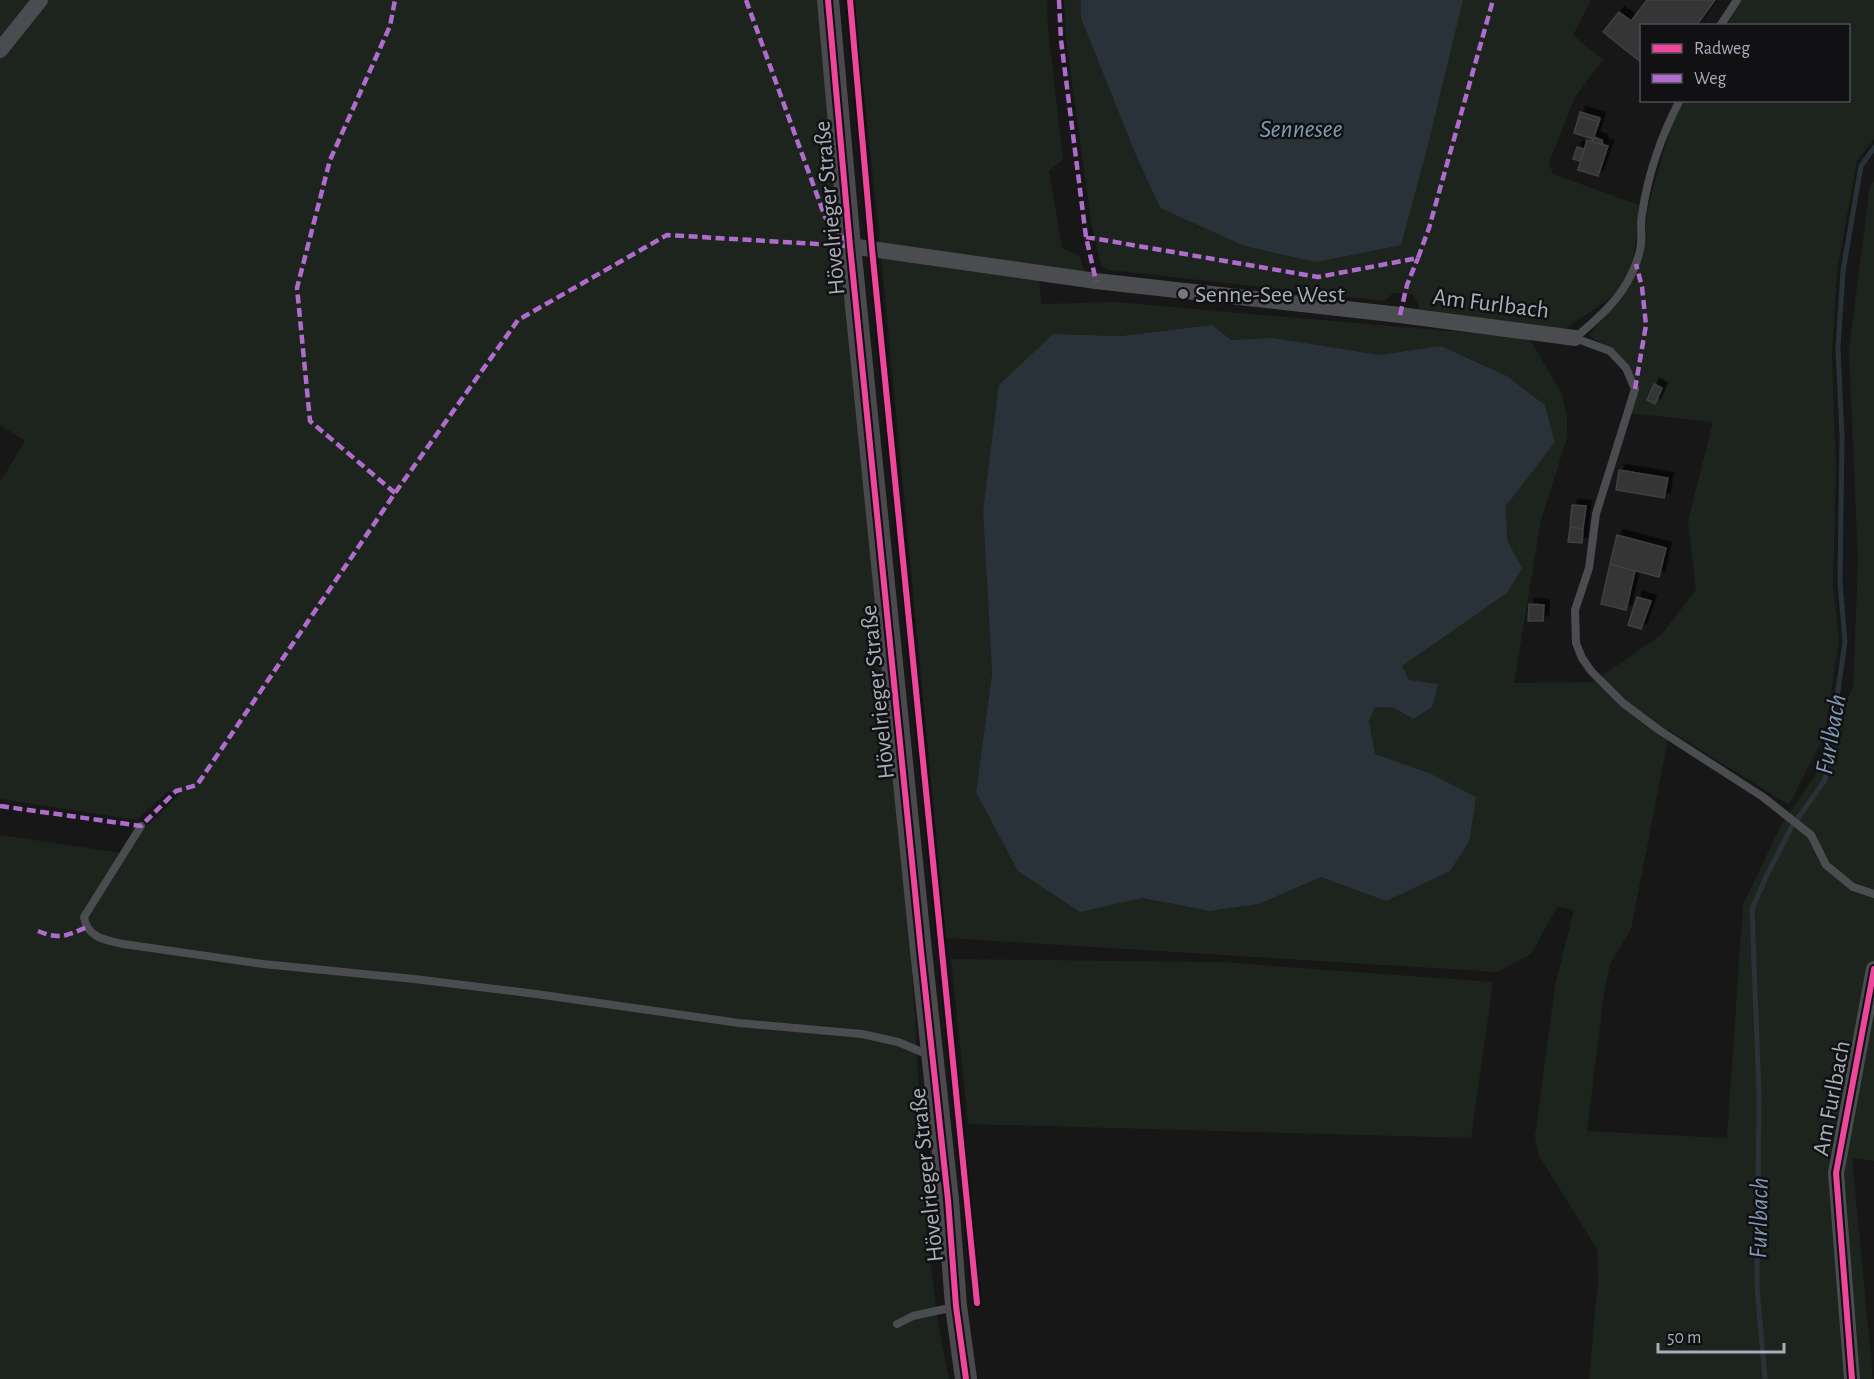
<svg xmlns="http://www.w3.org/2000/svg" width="1874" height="1379" font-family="'Alegreya Sans',sans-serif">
  <defs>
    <filter id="shadow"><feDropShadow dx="5.5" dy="-5.5" stdDeviation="0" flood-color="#0009"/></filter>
  </defs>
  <rect width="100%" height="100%" fill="#171717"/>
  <path fill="#1d241e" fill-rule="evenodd" d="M0,0h818c31,316 64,633 92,950 13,143 8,288 39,429h-949v-544l122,18 6,-9 52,-50 -12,-3 -31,29 -137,-21v-317l25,-41 -25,-16z
    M854,0h193l1,30 15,129 -14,12 13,77 18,8 5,19 -47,-9 3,38 74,-2 414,36 33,56 5,23v21l-26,82 -27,163 79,-1 68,-47 35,-45 -8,-69 25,-99 -85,-9 8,-24 -25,-39 -22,-15 34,-40 21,-51 3,-34 24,-84 13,-25 164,-1v-74l-124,-1 17,-25h133v139l-17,22 -20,109 -5,86 4,113 -3,115 6,56 -14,94 -36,71 -122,-76 1,11 -37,189 -21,35 -6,29 -17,138 140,7 16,-233 37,-78 36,-53 37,-87 5,-126 -9,-211 21,-164 4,-5v980l-22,-3 21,221h-284l9,-98 -1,-32 -59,-95 -3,-18 20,-150 19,-76 -17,-3 -26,47 -34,18 -551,-34 -67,-704zM1211,325l19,15 44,-2 105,17 62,-9 66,30 38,29 10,36 -49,65 1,87 -106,73 8,14 4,39 -19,-11 -20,-1 -5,14 6,33 54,19 -43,128 -65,-24 -62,27 -49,7 -68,-13 -166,-106 16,-118 -9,-163 70,-177 68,2z
    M1064,0h17v18l54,135 25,55 241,36 26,-95 36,-149h128l-18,35 30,25 -28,37 -26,66 4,11 86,31c-2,27 -3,69 -25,89 -15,13 -33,24 -50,35l-144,-20 -7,-15 -20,-1 -9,8 -274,-31 -9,-4 -10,-45 -25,-182z
    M951,959l269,3 273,20 -22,156 -503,-14z"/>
  <path fill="#2a3239" d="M1081,0h382l-36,149 -26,96 -85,17 -71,-16 -85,-38 -25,-55 -54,-135z
    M1212,325l19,15 43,-2 105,17 62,-9 66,30 38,29 10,37 -49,64 1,34 15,28 -15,25 -105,73 7,14 29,4 -6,23 -19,12 -19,-11 -19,-1 -6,14 6,33 54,19 47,24 -7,45 -19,29 -64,30 -65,-24 -62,27 -49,7 -68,-13 -62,14 -62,-41 -42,-79 16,-118 -9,-163 16,-126 54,-51 68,2z"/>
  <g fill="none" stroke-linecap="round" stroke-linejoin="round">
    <path stroke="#2a3239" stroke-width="5" d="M1765,1379l-8,-92 2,-193 -7,-185 14,-32 25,-49 34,-48 20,-138 -5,-59 2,-146 -4,-88 5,-78 18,-105 13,-18"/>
  </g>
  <path fill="#353536" stroke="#3f4043" stroke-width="1.5" filter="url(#shadow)" d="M1647,0h68l-19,26h-54v37l-39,-31 16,-20 12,9z
    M1580,112l20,6 -1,4 -20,-6z
    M1579,116l20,6 -6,17 -19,-6z
    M1594,137l8,3 1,5 -10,-3z
    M1593,139v3l15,4 -10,30 -20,-6 9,-30 5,1z
    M1577,147l7,2 -4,12 -7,-2z
    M1654,384l8,4 -7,16 -8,-4z
    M1619,470l49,8 -4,20 -48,-8z
    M1572,505l14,1 -3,23 -13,-2z
    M1570,527l13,2 -1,14 -14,-1z
    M1617,535l49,13 -7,29 -49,-13z
    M1610,564l25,7 -9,39 -25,-6z
    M1637,597l14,4 -10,28 -13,-4z
    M1529,604l15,1 -1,16h-15z"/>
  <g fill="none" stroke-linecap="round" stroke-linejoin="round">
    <path stroke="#4b4c50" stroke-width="8" d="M1720,26l17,-26
      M1680,100c-19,36 -32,74 -38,114 -2,9 0,18 -1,28 0,10 -5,22 -9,31 -12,27 -35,46 -57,65l35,13 16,17 9,21 -39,125 -7,54 -14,42 1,33 6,15 9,13 32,32 36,27 104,67 48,38 15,30 27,22 21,7
      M141,826l-57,91c3,21 22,23 39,27l140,20 151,15 122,15 203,29 123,11 36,8 31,13
      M897,1324l16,-8 41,-9"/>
    <path stroke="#4b4c50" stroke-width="16" d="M0,50l40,-50
      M850,246l246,35 304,34 175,23
      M1852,1379l-16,-206 38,-204"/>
    <path stroke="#4a4a4e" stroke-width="22" d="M828,0l22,246 71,705 27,249 8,106 10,73"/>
    <path stroke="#b06ccc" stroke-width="4.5" stroke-dasharray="9 4.5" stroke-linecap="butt" d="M746,0l79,217 24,27
      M1059,0l2,40 25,197 10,44
      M1086,237l232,40 100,-19 11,-30 64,-228
      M1400,315l7,-30 11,-27
      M1635,389l11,-64 -4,-38 -6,-23
      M395,493l-85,-72 -13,-133 33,-128 60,-134 5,-26
      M0,806l141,20 35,-35 21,-6 198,-292 123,-173 149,-85 183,11
      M38,931c21,9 28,5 49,-4"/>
    <g stroke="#111113" stroke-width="10">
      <path id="cycleway" d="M828,0l22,246 71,705 27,249 8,106 10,73
        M850,0l22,249 105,1054
        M1852,1379l-16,-206 38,-204"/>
    </g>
    <use href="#cycleway" stroke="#ed469a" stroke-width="6"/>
  </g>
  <circle fill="#757880" stroke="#111113" stroke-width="2" cx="1183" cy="294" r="6"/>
  <g text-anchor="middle" stroke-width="5" stroke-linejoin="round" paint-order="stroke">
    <g font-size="24" fill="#a8adb8" stroke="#111113">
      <text transform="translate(829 208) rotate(-95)" y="8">Hövelrieger Straße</text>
      <text transform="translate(1491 303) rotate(7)" y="8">Am Furlbach</text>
      <text transform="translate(877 692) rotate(-96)" y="8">Hövelrieger Straße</text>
      <text transform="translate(1831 1098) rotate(-79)" y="8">Am Furlbach</text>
      <text transform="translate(926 1175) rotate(-96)" y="8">Hövelrieger Straße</text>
    </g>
    <g font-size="24" fill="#a8adb8" stroke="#111113" text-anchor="start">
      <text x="1195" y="302">Senne-See West</text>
    </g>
    <g font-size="26" font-style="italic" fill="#7f9bb3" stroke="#111113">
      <text x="1301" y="137">Sennesee</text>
      <text transform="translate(1830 734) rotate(-80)" y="9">Furlbach</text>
      <text transform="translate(1758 1218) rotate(-89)" y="9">Furlbach</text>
    </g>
  </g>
  <rect x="1640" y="24" width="210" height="78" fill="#111113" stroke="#4d4f55" stroke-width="1.5"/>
  <rect x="1652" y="44" width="30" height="9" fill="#ed469a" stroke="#4d4f55" stroke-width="1.5"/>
  <text x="1694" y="54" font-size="18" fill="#a8adb8">Radweg</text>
  <rect x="1652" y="74" width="30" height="9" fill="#b06ccc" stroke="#4d4f55" stroke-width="1.5"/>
  <text x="1694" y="84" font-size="18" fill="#a8adb8">Weg</text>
  <path d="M1658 1343v9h126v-9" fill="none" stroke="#a8adb8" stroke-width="3"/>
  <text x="1667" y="1343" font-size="18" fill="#a8adb8" stroke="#111113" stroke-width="4.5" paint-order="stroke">50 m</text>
</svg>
